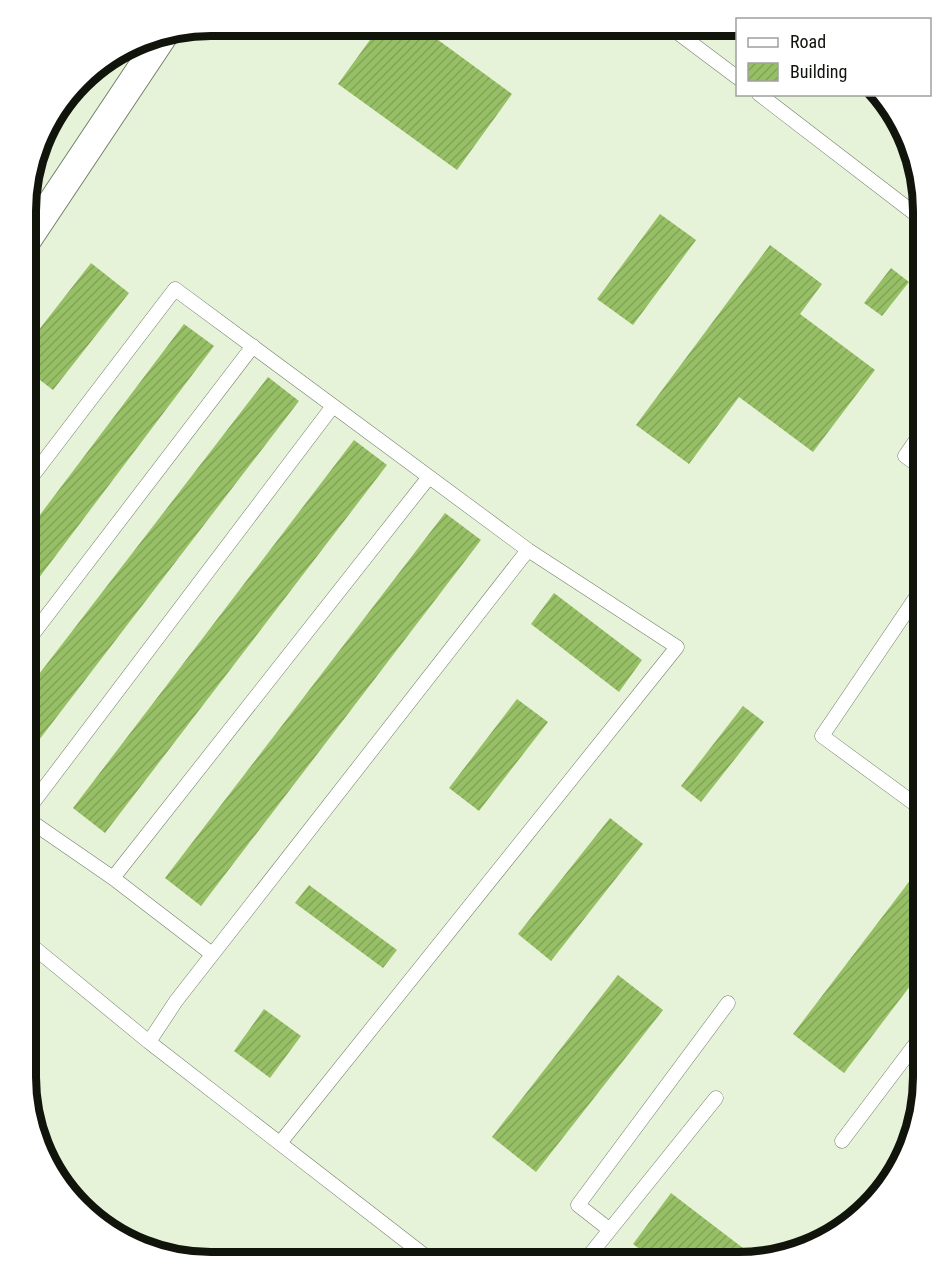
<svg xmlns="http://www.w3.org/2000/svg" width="949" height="1288" font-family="'Roboto Condensed',sans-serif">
  <defs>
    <pattern id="building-hatch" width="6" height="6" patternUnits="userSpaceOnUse" patternTransform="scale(1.5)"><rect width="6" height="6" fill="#97c066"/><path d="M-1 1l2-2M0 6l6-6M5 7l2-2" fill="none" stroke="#81a457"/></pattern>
  </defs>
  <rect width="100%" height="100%" fill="#e6f3d9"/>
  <path fill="url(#building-hatch)" d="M380,26h39l93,68 -55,76 -119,-86z
    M898,121l6,8 2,9 -13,-11z
    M660,214l36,26 -63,85 -36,-26z
    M770,245l52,39 -22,30 75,56 -62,82 -74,-55 -50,67 -53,-39z
    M91,263l38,30 -76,97 -26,-20v-25z
    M891,268l18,14 -27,34 -18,-13z
    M184,324l30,22 -188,249 1,-63z
    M268,377l31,24 -273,356v-66z
    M354,440l33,25 -282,368 -32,-25z
    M445,513l36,27 -280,366 -36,-28z
    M554,593l88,67 -23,32 -88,-68z
    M517,699l31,23 -69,89 -30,-23z
    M743,706l21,16 -63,80 -20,-16z
    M610,818l33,26 -92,117 -33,-27z
    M915,874l8,6v89l-79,104 -51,-39z
    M309,885l88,65 -14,18 -88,-65z
    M618,975l45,35 -127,162 -44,-35z
    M264,1009l37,27 -31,42 -36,-27z
    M919,1100l-8,24 -7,-5z
    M671,1193l85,65 -18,4h-81l-24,-18z"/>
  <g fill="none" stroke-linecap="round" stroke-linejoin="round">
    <g stroke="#747f68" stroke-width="15">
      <path id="service" d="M670,27l68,51
        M759,94l164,126
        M923,469l-18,-13 18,-26
        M27,483l148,-194 353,261 149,97 -397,496
        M26,643l227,-297
        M923,810l-101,-74 101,-149
        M26,812l307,-406
        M26,818l87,60 99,76
        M113,878l316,-401
        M26,941l123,101 284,220
        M149,1042l27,-41 352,-451
        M842,1141l81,-107
        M610,1230l-32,-25 150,-202
        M584,1262l132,-164"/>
    </g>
    <g stroke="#747f68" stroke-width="30">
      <path id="minor" d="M27,240l138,-207"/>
    </g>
    <use href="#service" stroke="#fff" stroke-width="14"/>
    <use href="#minor" stroke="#fff" stroke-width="28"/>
  </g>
  <path d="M0 0H949V1288H0ZM211 36H738A175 175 0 0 1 913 211V1077A175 175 0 0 1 738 1252H211A175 175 0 0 1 36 1077V211A175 175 0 0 1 211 36Z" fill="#fff" fill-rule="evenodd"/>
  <path fill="none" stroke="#10140b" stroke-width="8" d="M211 36H738A175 175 0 0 1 913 211V1077A175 175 0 0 1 738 1252H211A175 175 0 0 1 36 1077V211A175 175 0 0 1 211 36Z"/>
  <rect x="736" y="18" width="195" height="78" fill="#ffffff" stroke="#9fa19d" stroke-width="1.5"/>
  <rect x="748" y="38" width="30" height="9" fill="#ffffff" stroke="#9fa19d" stroke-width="1.5"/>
  <text x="790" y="48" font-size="18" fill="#10140b">Road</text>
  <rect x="748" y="63" width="30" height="18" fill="url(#building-hatch)" stroke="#9fa19d" stroke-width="1.5"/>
  <text x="790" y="78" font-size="18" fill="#10140b">Building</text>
</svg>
